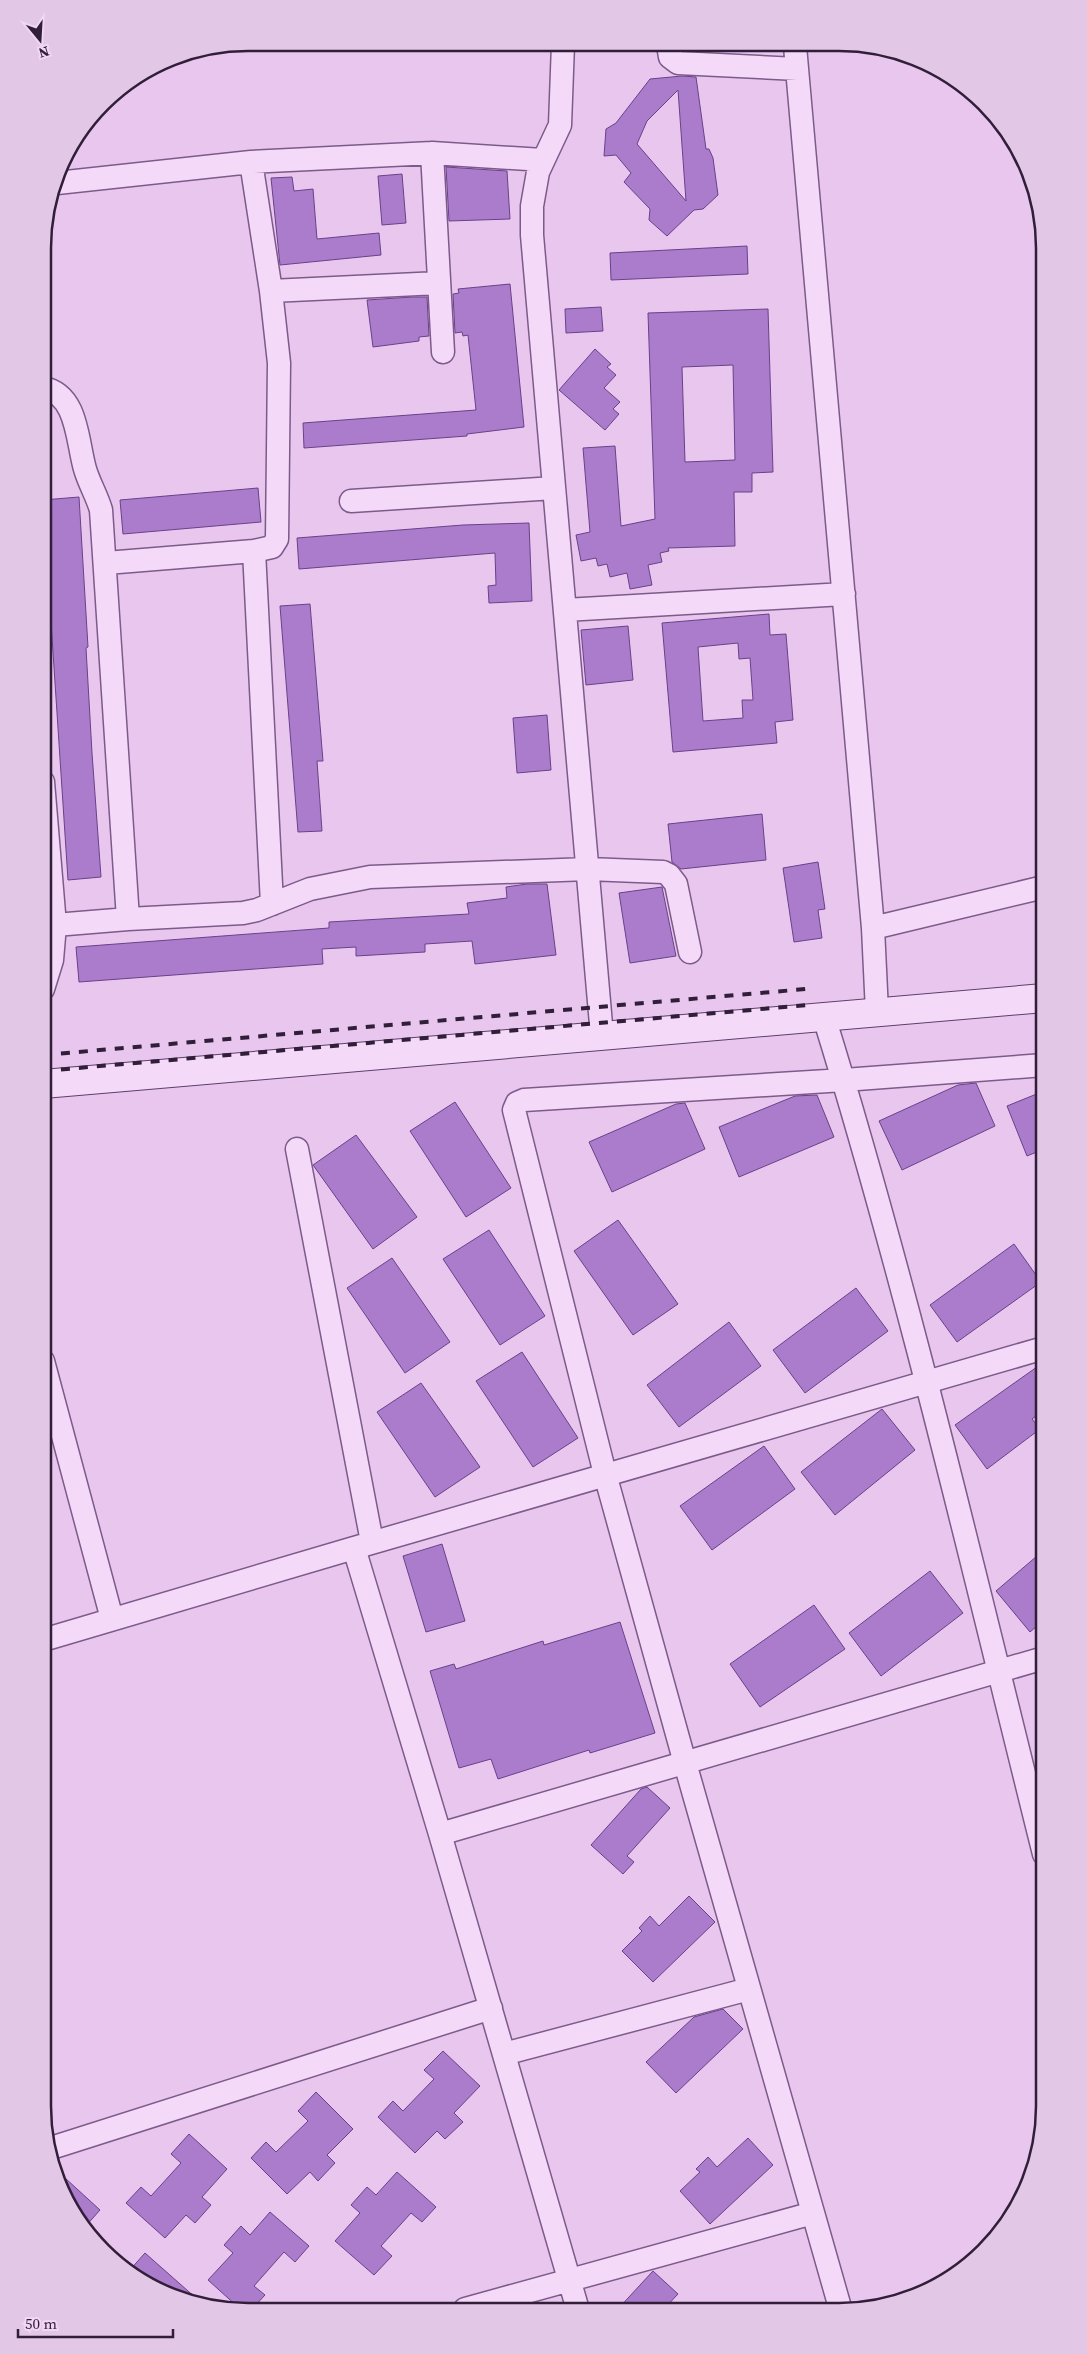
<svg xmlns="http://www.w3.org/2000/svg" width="1087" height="2354" font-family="'Source Serif 4',serif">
  <rect width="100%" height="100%" fill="#e9c6ee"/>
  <path fill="#ab7ccc" stroke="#6a4189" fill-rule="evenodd" d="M682,76l14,1 10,72h3l4,9 5,37 -15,14 -9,1 -27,26 -18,-16 1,-11 -26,-27 7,-9 -15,-18 -12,1 2,-27 10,-6 34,-44zM678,90l8,111 -49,-57 10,-23z
    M446,167l61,4 3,48 -61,2z
    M402,174l4,49 -24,2 -4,-49z
    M292,177l2,14 19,-2 4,50 62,-6 2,22 -101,10 -9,-87z
    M747,246l1,28 -137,6 -1,-27z
    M510,284l14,143 -57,7v2l-163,12 -1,-25 173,-13 -8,-75 -5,1 -1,-4 -7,1 -2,-39 6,-1 -1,-4z
    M412,297h15l2,39 -10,1v4l-46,6 -6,-47z
    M601,307l2,24 -37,2 -1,-24z
    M768,309l5,163 -21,1v19h-18l1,54 -67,2 1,3 -9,2 2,9 -14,3 4,20 -22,4 -3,-16 -17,4 -3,-13 -9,2 -2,-8 -15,3 -5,-26 14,-3 -7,-84 32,-2 6,80 34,-7 -7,-206zM733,365l2,95 -50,2 -3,-95z
    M595,349l16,15 -4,3 9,8 -12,13 16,14 -7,7 6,5 -14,16 -46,-40z
    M258,488l3,34 -138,12 -3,-34z
    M79,497l9,150 -2,1 6,105 9,124 -33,3 -25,-380z
    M529,523l3,78 -43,2 -1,-17 8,-1 -1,-32 -196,16 -2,-31 166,-13z
    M310,604l13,157h-6l5,70 -24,1 -18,-226z
    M769,614l1,21 16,-1 7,86 -18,2 2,21 -104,9 -11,-129zM738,643l1,16 11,-1 3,42h-11l1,18 -40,3 -5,-74z
    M628,626l5,54 -47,5 -5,-55z
    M547,715l4,55 -34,3 -4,-55z
    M762,814l4,46 -85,9 -9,-7 -4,-38z
    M818,862l7,47 -7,1 4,28 -28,4 -11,-74z
    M527,884h20l9,71 -81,9 -3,-23 -47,3v8l-69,4v-9l-34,2 1,15 -244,18 -3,-35 253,-19v-6l140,-8 -2,-11 40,-5 -1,-11z
    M662,887l14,69 -46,7 -11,-70z
    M976,1083l19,43 -93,44 -23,-49 79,-36z
    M1044,1091v58l-17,7 -20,-50z
    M817,1095l17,42 -95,40 -20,-50 76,-31z
    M455,1102l56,86 -45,29 -56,-86z
    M685,1103l20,46 -93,43 -23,-50 87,-38z
    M356,1135l61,82 -44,32 -60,-84z
    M618,1220l60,84 -45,31 -59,-84z
    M489,1230l56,86 -45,29 -57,-86z
    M1014,1244l27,38 -84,60 -27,-37z
    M392,1258l58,84 -45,31 -58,-85z
    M856,1288l32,43 -83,62 -32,-43z
    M729,1322l32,44 -82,61 -32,-42z
    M522,1352l56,86 -45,29 -57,-86z
    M1044,1362v48l-12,9 8,10 -53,40 -32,-44z
    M421,1383l59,84 -45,30 -58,-85z
    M882,1409l33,41 -80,65 -34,-43z
    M764,1446l31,43 -83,61 -32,-44z
    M442,1544l23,77 -39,11 -23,-76z
    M1044,1550v70l-14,12 -34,-41z
    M930,1571l33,42 -82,63 -32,-43z
    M814,1605l31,44 -85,58 -30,-43z
    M620,1622l35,111 -65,20 -1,-3 -91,29 -7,-20 -32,9 -29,-97 24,-7 2,5 87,-28 1,4z
    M647,1787l23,21 -43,48 7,6 -11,12 -32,-29 50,-56z
    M689,1896l26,26 -62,60 -31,-31 20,-20 -3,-3 11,-12 9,10z
    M723,2009l20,20 -67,64 -30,-31 48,-45z
    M443,2051l37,35 -26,27 9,9 -18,17 -8,-8 -22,22 -37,-36 15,-16 10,10 31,-32 -10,-9z
    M316,2092l37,37 -26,26 8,8 -17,18 -8,-9 -23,22 -36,-36 15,-16 10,10 32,-31 -10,-10z
    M189,2134l38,35 -25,28 9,8 -16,18 -9,-8 -21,23 -39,-35 15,-16 10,9 30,-33 -10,-9z
    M748,2138l25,27 -63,59 -30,-33 20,-19 -4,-3 12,-12 9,10z
    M53,2167l47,43 -16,18 -7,-8z
    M397,2172l39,35 -14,15 -11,-9 -30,33 11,10 -18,19 -39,-34 25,-28 -9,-8 16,-18 9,8z
    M270,2212l39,34 -14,16 -11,-10 -30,34 11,9 -12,13h-14l-31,-28 25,-27 -9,-8 17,-19 9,9z
    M145,2253l60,53 -48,-16 -28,-19z
    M653,2271l25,23 -15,16h-46z"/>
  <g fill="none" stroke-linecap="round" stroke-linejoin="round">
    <g stroke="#7c5b8a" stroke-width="25">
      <path id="street" d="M563,44l-3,81 -22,47 -6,34v29l70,801
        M668,45l2,12 8,6 119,6
        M795,46l78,882 4,84
        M432,153l11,199
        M57,183l194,-21 181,-9 111,7
        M271,291l168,-8
        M43,388c35,6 34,54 42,81 4,14 12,27 16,41l27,409
        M351,501l203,-13
        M254,551l18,353
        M106,563l148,-12 18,-4 5,-8 2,-176 -8,-72 -20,-129
        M565,610l279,-16
        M55,925l73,-6 115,-6 14,-3 53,-21 60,-12 218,-8 75,3 6,3 7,9 14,68
        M873,928l171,-41
        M43,989l9,-29 3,-35 -12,-143
        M824,1017c85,275 150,557 220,837
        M297,1149l75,393
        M43,1361l69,258
        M354,1548l690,-200
        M43,1640l311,-92 86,286 138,476
        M440,1834l604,-176
        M504,2054l245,-65
        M48,2149l443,-141
        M465,2309l348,-96
        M841,2311l-156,-548 -80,-289 -91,-364 3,-7 7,-3 320,-20 200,-15"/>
    </g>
    <g stroke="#5d3f6c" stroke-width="30">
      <path id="secondary" d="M43,1084l1001,-86"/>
    </g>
    <use href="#street" stroke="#f5d9f9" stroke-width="22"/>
    <use href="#secondary" stroke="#f5d9f9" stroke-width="28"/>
    <path stroke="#311f3a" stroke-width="4" stroke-dasharray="9 9" stroke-linecap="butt" d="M43,1055l763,-66
      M43,1071l765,-66"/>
  </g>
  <path d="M0 0H1087V2354H0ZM248 51H839A197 197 0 0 1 1036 248V2106A197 197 0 0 1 839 2303H248A197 197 0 0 1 51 2106V248A197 197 0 0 1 248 51Z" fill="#e3c7e7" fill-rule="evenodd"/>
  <path fill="none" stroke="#311f3a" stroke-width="2.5" d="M248 51H839A197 197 0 0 1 1036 248V2106A197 197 0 0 1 839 2303H248A197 197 0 0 1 51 2106V248A197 197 0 0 1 248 51Z"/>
  <g transform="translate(40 40) rotate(162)" stroke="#f2d6f6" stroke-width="4" paint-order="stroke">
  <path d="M0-4L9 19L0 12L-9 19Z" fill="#311f3a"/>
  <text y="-8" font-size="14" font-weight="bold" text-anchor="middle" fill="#311f3a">N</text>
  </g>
  <path d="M18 2329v8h155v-8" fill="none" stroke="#311f3a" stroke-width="2.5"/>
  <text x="25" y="2329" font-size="15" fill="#311f3a" stroke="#f2d6f6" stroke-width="4" paint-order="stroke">50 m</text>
</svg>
